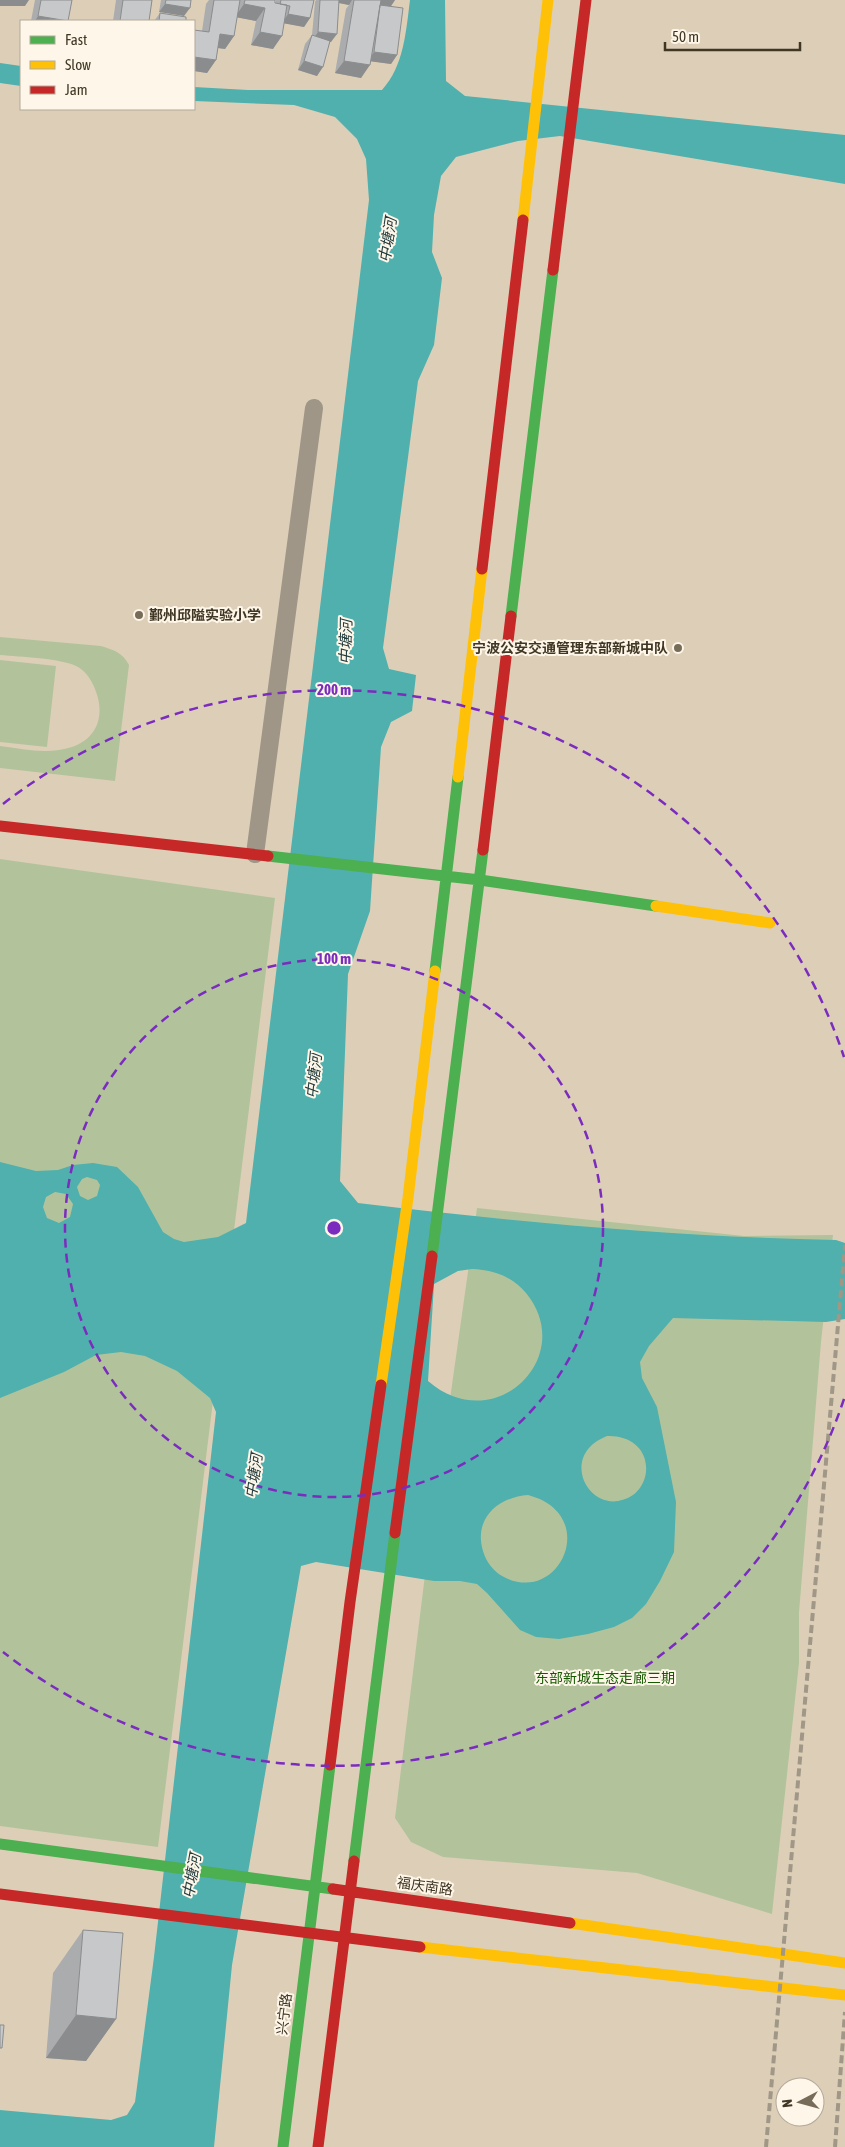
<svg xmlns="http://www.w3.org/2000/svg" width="845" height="2147" font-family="'Asap Condensed','Noto Sans SC',sans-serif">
  <rect width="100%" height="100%" fill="#ddcfb7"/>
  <path fill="#b2c39c" d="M0,637l101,9c13,4 22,7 28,19l-14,116 -115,-13v-22c24,3 48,9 72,1 27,-9 33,-34 23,-58 -4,-10 -10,-19 -19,-23 -17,-8 -56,-9 -76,-11z
    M0,660l56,6 -9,81 -47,-5z
    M0,859l275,39 -117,949 -158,-21z
    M477,1208l267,28 89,-1 -12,107 -22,271v50l-27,251 -135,-41 -194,-16 -32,-15 -16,-24 29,-235z"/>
  <path fill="#4fb0ad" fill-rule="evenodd" d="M410,0h35l1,81 19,15 380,39v49l-285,-48 -42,5 -62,16 -15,19 -7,39 -2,37 10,26 -8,67 -16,36 -35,267 6,21 27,6 -4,36 -21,11 -10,25 -11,164 -22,63 -8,207 18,22c159,19 318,34 478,37l9,3v76l-19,3 -153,-4 -24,28 -9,16 2,16 15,29 19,95 -2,50 -14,29 -14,23 -14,14 -18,9 -26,7 -29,5 -23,-2 -16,-7 -33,-37 -10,-9 -17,-3h-26l-118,-19 -15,4 -69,399 -18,182h-214v-37l111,10 16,-5 8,-13 19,-145 62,-545 -6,-14 -33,-27 -32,-15 -24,-4 -25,3 -32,17 -64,26v-236l36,9 22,-1 15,-5 20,-2 24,4 21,20 25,45 11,7 10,3 34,-5 28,-14 123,-1023 -3,-41 -9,-20 -22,-22 -41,-12 -100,-4v-14l54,3h134c22,-24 24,-59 28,-90zM87,1177l10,3 3,5 -3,11 -9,4 -8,-4 -3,-9 5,-8zM55,1192l11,2 7,10 -3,13 -11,6 -12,-5 -4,-11 3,-10zM472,1269c21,1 40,7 54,24 52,63 -31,146 -98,88l6,-97 24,-13zM607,1436c22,-1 41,12 39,36 -1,9 -6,18 -13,23 -41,27 -78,-39 -26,-59zM528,1495c73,19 32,111 -24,82 -10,-5 -18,-15 -21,-26 -10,-33 16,-54 45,-56z
    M0,63l21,3v20l-21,-3z"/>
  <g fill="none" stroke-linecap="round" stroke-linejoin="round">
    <path stroke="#9f9687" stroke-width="18" d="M255,854l59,-446"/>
    <path stroke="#4caf50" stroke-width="11" d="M511,616l42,-346
      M268,856l212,24 176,26
      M435,971l23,-194
      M432,1256l51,-406
      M0,1844l333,45
      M354,1861l41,-328
      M283,2147l47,-382"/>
    <path stroke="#ffc107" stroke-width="11" d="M523,220l25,-220
      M458,777l24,-208
      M656,906l114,17
      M381,1385l27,-187 27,-227
      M570,1923l275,40
      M420,1947l425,48"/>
    <path stroke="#c62828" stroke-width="11" d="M553,270l33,-270
      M482,569l41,-349
      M0,826l268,30
      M483,850l28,-234
      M395,1533l37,-277
      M330,1765l20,-163 31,-217
      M333,1889l237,34
      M0,1894l420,53
      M318,2147l36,-286"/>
    <path stroke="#a09787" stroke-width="4" stroke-dasharray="8 4" stroke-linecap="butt" d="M766,2147l79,-902
      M835,2147l10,-135"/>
  </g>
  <path fill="#aaacae" d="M35,0h37l-4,21h-37z
    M116,0h36l-3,21h-36z
    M161,0h30l-32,12z
    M209,0h66v3h1v-3h38l-4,18 -6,9 -20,-4 -11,26 -22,-4 5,-24 -19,-4 -3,19 -9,13 -7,-1 -2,12 -9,13 -13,-2v-41l8,1 4,-27z
    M316,0h79l-4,6 6,49 -6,9 -20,-3 -10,17 -26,-5 11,-64 3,-4 -10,-2 -8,39h-1l-13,34 -19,-6 7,-26 7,-9 3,-33z
    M160,13l26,8h-32z
    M83,1930l33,89 -30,42 -40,-3 7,-85z"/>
  <path fill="#8b8c8d" d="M0,0h29l-4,6h-25z
    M324,0h28l-3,5z
    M366,0h29l-6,9z
    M165,4l25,4 -6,8 -25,-4z
    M244,4l21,4 -9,13 -21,-4z
    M288,14l22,4 -6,9 -22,-4z
    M38,16l28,5h-31z
    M260,32l22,4 -9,13 -22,-4z
    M318,32l19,2 -6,8 -19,-1z
    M220,34l14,2 -9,13 -14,-2z
    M374,52l23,3 -6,9 -23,-3z
    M194,57l22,3 -9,13 -13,-2z
    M304,61l19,6 -6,9 -19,-6z
    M344,61l26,4 -9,13 -26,-5z
    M76,2015l40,4 -30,42 -40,-3z"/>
  <path fill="#c6c8ca" stroke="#8b8c8d" d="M41,0h31l-4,21 -30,-5z
    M123,0h29l-3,21h-29z
    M166,0h25l-1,8 -25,-4z
    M214,0h26l-6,36 -14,-2 -4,26 -22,-3v-27l15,2z
    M245,0h30v3l12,2 -5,31 -22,-4 5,-24 -21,-4z
    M281,0h33l-4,18 -22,-4 2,-8 -10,-2z
    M320,0h19l-2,34 -19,-2z
    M354,0h27l-11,65 -26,-4z
    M380,5l23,3 -6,47 -23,-3z
    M160,13l26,4v4h-27z
    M312,35l18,6 -7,26 -19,-6z
    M83,1930l40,3 -7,86 -40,-4z
    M0,2025h4l-2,23h-2z"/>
  <g fill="none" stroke="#7b2cbf" stroke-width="2.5" stroke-dasharray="9 6">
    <circle cx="334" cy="1228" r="269"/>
    <path d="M844 1399A538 538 0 0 1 3 1652M3 804A538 538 0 0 1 844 1057"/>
  </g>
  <g fill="#776c57" stroke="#fef6e9" stroke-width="2">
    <circle cx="139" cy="615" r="5"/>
    <circle cx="678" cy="648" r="5"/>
  </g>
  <g text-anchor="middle" stroke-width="4" stroke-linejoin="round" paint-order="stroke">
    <g font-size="14" font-weight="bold" fill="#403624" stroke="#fef6e9" text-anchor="start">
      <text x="149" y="620">鄞州邱隘实验小学</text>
      <text x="668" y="653" text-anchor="end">宁波公安交通管理东部新城中队</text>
    </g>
    <g font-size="14" fill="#155900" stroke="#fef6e9">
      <text x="605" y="1683">东部新城生态走廊三期</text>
    </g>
    <g font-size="14" fill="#403624" stroke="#fef6e9">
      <text transform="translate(425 1886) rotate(8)" y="5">福庆南路</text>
      <text transform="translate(284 2014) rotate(-83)" y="5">兴宁路</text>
    </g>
    <g font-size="15" font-style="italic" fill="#233d3f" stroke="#fef6e9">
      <text transform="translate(388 240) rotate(-81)" y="5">中塘河</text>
      <text transform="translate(346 642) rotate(-89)" y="5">中塘河</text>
      <text transform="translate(314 1076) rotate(-84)" y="5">中塘河</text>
      <text transform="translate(254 1476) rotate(-82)" y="5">中塘河</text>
      <text transform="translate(192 1876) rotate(-80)" y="5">中塘河</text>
    </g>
  </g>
  <circle cx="334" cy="1228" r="8" fill="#7b2cbf" stroke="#fef6e9" stroke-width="2.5"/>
  <g font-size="15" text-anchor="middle" font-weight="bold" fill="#7b2cbf" stroke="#fef6e9" stroke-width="4" stroke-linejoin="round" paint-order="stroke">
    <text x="334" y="695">200 m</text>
    <text x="334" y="964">100 m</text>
  </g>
  <rect x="20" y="20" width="175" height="90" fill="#fef6e9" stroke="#b2a99a"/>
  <rect x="30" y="36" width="25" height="8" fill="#4caf50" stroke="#b2a99a"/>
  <text x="65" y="45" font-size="15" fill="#403624">Fast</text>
  <rect x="30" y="61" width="25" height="8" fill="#ffc107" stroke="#b2a99a"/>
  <text x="65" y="70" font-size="15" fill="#403624">Slow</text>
  <rect x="30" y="86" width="25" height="8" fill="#c62828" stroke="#b2a99a"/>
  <text x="65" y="95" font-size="15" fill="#403624">Jam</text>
  <g transform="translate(800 2102) rotate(264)"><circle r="24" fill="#fef6e9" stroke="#b2a99a"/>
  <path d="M0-4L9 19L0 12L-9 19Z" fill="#776c57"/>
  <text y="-8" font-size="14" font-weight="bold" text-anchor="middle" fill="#403624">N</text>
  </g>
  <path d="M665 42v8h135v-8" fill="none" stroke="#403624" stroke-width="2.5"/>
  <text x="672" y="42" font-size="15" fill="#403624" stroke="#fef6e9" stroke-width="4" paint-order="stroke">50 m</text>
</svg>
